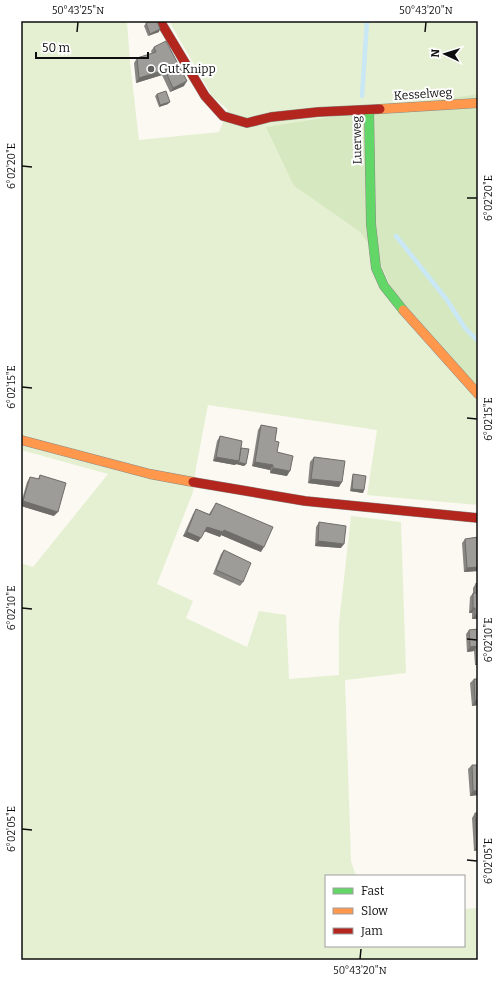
<svg xmlns="http://www.w3.org/2000/svg" width="499" height="981" font-family="Bitter,serif">
  <rect width="100%" height="100%" fill="#fbf9f2"/>
  <path fill="#e5f0d2" d="M21,21h106l3,41 9,78 80,-8 9,-22 -16,-14 -43,-75h309v73l-184,92 66,46 18,26 100,129v118l-111,-10 10,-65 -169,-25 -12,63 -3,24 -36,92 36,17 -7,17 61,29 12,-36 27,4 3,64 50,-4v-52l12,-107 50,6 5,151 -61,7 6,181 5,15h-30v70h138v-37l14,-1v50l-10,2h-447v-397l12,4 75,-93 -87,-24z"/>
  <path fill="#d6e8c0" d="M478,94v293l-83,-91 -17,-38 -18,-26 -66,-46 -28,-59z"/>
  <g fill="none" stroke-linecap="round" stroke-linejoin="round">
    <path stroke="#c9e7f5" stroke-width="4.5" d="M362,96l5,-75
      M396,236l51,64 18,28 13,13"/>
    <g stroke="#8b8a87" stroke-width="10">
      <path id="fast" d="M369,110l2,114 5,44 8,18 19,24"/>
    </g>
    <g stroke="#8b8a87" stroke-width="10">
      <path id="slow" d="M380,109l98,-6
        M403,310l75,84
        M21,440l129,34 43,8"/>
    </g>
    <g stroke="#8b8a87" stroke-width="10">
      <path id="jam" d="M160,21l45,75 18,20 24,7 24,-6 47,-5 62,-3
        M193,482l112,19 173,17"/>
    </g>
    <use href="#fast" stroke="#63d668" stroke-width="9"/>
    <use href="#slow" stroke="#ff974d" stroke-width="9"/>
    <use href="#jam" stroke="#b3261e" stroke-width="9"/>
  </g>
  <path fill="#888683" d="M146,23l13,9 -11,4 -4,-10z
    M154,47l30,39 -14,6 -8,-17 -26,8 -2,-20 3,-5 15,-4 -1,-3z
    M157,94l11,10 -9,3 -4,-11z
    M261,425l16,27 10,24 -17,-3v-3l-18,-4 6,-36z
    M220,436l21,12 5,16 -2,2 -8,-2 -1,1 -22,-4 4,-20z
    M314,457l25,30 -31,-4 2,-21z
    M353,474l11,16 -1,3 -13,-2 2,-14z
    M40,475l14,41 -33,-10v-3l6,-21 3,-5 8,2z
    M216,503l45,49 -40,-17 -1,2 -16,-6 -6,11 -15,-6 10,-22 3,-5 13,5z
    M319,522l22,26 -26,-2 1,-19z
    M478,537v34l-14,1 -2,-29 3,-4z
    M224,550l19,32 -3,4 -27,-12 8,-20z
    M476,583h2v36h-6v-6h-3l1,-16 3,-4v-5z
    M478,629v36h-3l-1,-14 -7,1 -1,-18 3,-4z
    M474,679h4v26l-6,1 -2,-23z
    M472,765l6,30 -8,1 -2,-27z
    M475,813l3,37 -4,1 -2,-33z"/>
  <path fill="#6f6d6a" d="M160,29l-1,3 -11,4 2,-2z
    M165,70l-3,5 -26,8 3,-5z
    M187,81l-3,5 -14,6 3,-4z
    M170,102l-2,2 -9,3 1,-2z
    M216,457l23,4 7,3 -2,2 -8,-2 -1,1 -22,-4z
    M255,462l18,3 -3,5 -18,-4z
    M273,468l17,3 -3,5 -17,-3z
    M311,479l31,3 -3,5 -31,-4z
    M352,489l12,1 -1,3 -13,-2z
    M23,501l35,11 -4,4 -33,-10v-1z
    M207,527l17,3 40,17 -3,5 -40,-17 -1,2 -16,-6z
    M187,532l14,6 -3,4 -15,-6z
    M318,541l26,3 -3,4 -26,-2z
    M478,567v4l-14,1 3,-4z
    M473,608h2l-3,5h-3z
    M475,615h3v4h-6z
    M477,646l-3,5 -7,1 3,-5z
    M478,661v4h-3z
    M475,701h3v4l-6,1z
    M473,791h5v4l-8,1z
    M477,846h1v4l-4,1z"/>
  <path fill="#9e9c98" stroke="#6f6d6a" d="M152,21h5l3,8 -10,5 -4,-11z
    M166,41l21,40 -14,7 -8,-18 -26,8 -2,-20 19,-6 -2,-5z
    M166,91l4,11 -10,3 -3,-11z
    M261,425l16,3 -2,13 4,1 -2,10 16,4 -3,15 -17,-3v-3l-18,-3z
    M220,436l22,5 -3,20 -23,-4z
    M241,448l8,1 -3,15 -8,-2 1,-1z
    M314,457l31,4 -3,21 -31,-3z
    M353,474l13,2 -2,14 -12,-1z
    M40,475l26,8 -8,29 -35,-11 7,-24 9,2z
    M216,503l57,24 -9,20 -40,-17 -1,2 -16,-5 -6,11 -14,-6 9,-23 14,6z
    M319,522l27,4 -2,18 -26,-3z
    M478,537v30l-11,1 -2,-29z
    M224,550l27,13 -8,19 -27,-12z
    M476,583h2v32h-3v-7h-2v-15h4z
    M478,629v32l-1,-15 -7,1 -1,-17z
    M474,679h4v22h-3z
    M472,765h6v26h-5z
    M475,813h3v33h-1z"/>
  <path fill="none" stroke="#0e0e0e" stroke-width="1.5" d="M77,32l1,-10M425,32l1,-10M22,166l10,1M467,198h10M22,387l10,1M467,418l10,1M22,608l10,1M467,639l10,1M22,829l10,1M467,860l10,1M360,959l1,-10"/>
  <circle fill="#61605e" stroke="#fff" stroke-width="1.5" cx="151" cy="69" r="4"/>
  <g text-anchor="middle" stroke-width="4" stroke-linejoin="round" paint-order="stroke">
    <g font-size="12" fill="#0e0e0e" stroke="#fff" text-anchor="start">
      <text x="159" y="73">Gut Knipp</text>
    </g>
    <g font-size="12" fill="#0e0e0e" stroke="#fff">
      <text transform="translate(423 94) rotate(-4)" y="4">Kesselweg</text>
      <text transform="translate(357 140) rotate(-91)" y="4">Luerweg</text>
    </g>
  </g>
  <rect width="499" height="981" fill="none" stroke="#ffffff" stroke-width="44"/>
  <rect x="325" y="875" width="140" height="72" fill="#ffffff" stroke="#9f9f9f"/>
  <rect x="333" y="888" width="20" height="6" fill="#63d668" stroke="#9f9f9f"/>
  <text x="361" y="895" font-size="12" fill="#0e0e0e">Fast</text>
  <rect x="333" y="908" width="20" height="6" fill="#ff974d" stroke="#9f9f9f"/>
  <text x="361" y="915" font-size="12" fill="#0e0e0e">Slow</text>
  <rect x="333" y="928" width="20" height="6" fill="#b3261e" stroke="#9f9f9f"/>
  <text x="361" y="935" font-size="12" fill="#0e0e0e">Jam</text>
  <g transform="translate(445 54) rotate(274)" stroke="#ffffff" stroke-width="3" paint-order="stroke">
  <path d="M0-3L7 15L0 10L-7 15Z" fill="#0e0e0e"/>
  <text y="-6" font-size="11" font-weight="bold" text-anchor="middle" fill="#0e0e0e">N</text>
  </g>
  <path d="M36 52v6h112v-6" fill="none" stroke="#0e0e0e" stroke-width="2"/>
  <text x="42" y="52" font-size="12" fill="#0e0e0e" stroke="#ffffff" stroke-width="3" paint-order="stroke">50 m</text>
  <rect x="22" y="22" width="455" height="937" fill="none" stroke="#0e0e0e" stroke-width="1.5"/>
  <g font-size="10" text-anchor="middle" fill="#0e0e0e">
    <text x="78" y="14">50°43'25"N</text>
    <text x="426" y="14">50°43'20"N</text>
    <text transform="translate(11 166) rotate(-90)" y="4">6°02'20"E</text>
    <text transform="translate(488 198) rotate(-90)" y="4">6°02'20"E</text>
    <text transform="translate(11 387) rotate(-90)" y="4">6°02'15"E</text>
    <text transform="translate(488 419) rotate(-90)" y="4">6°02'15"E</text>
    <text transform="translate(11 608) rotate(-90)" y="4">6°02'10"E</text>
    <text transform="translate(488 640) rotate(-90)" y="4">6°02'10"E</text>
    <text transform="translate(11 829) rotate(-90)" y="4">6°02'05"E</text>
    <text transform="translate(488 861) rotate(-90)" y="4">6°02'05"E</text>
    <text x="360" y="974">50°43'20"N</text>
  </g>
</svg>
